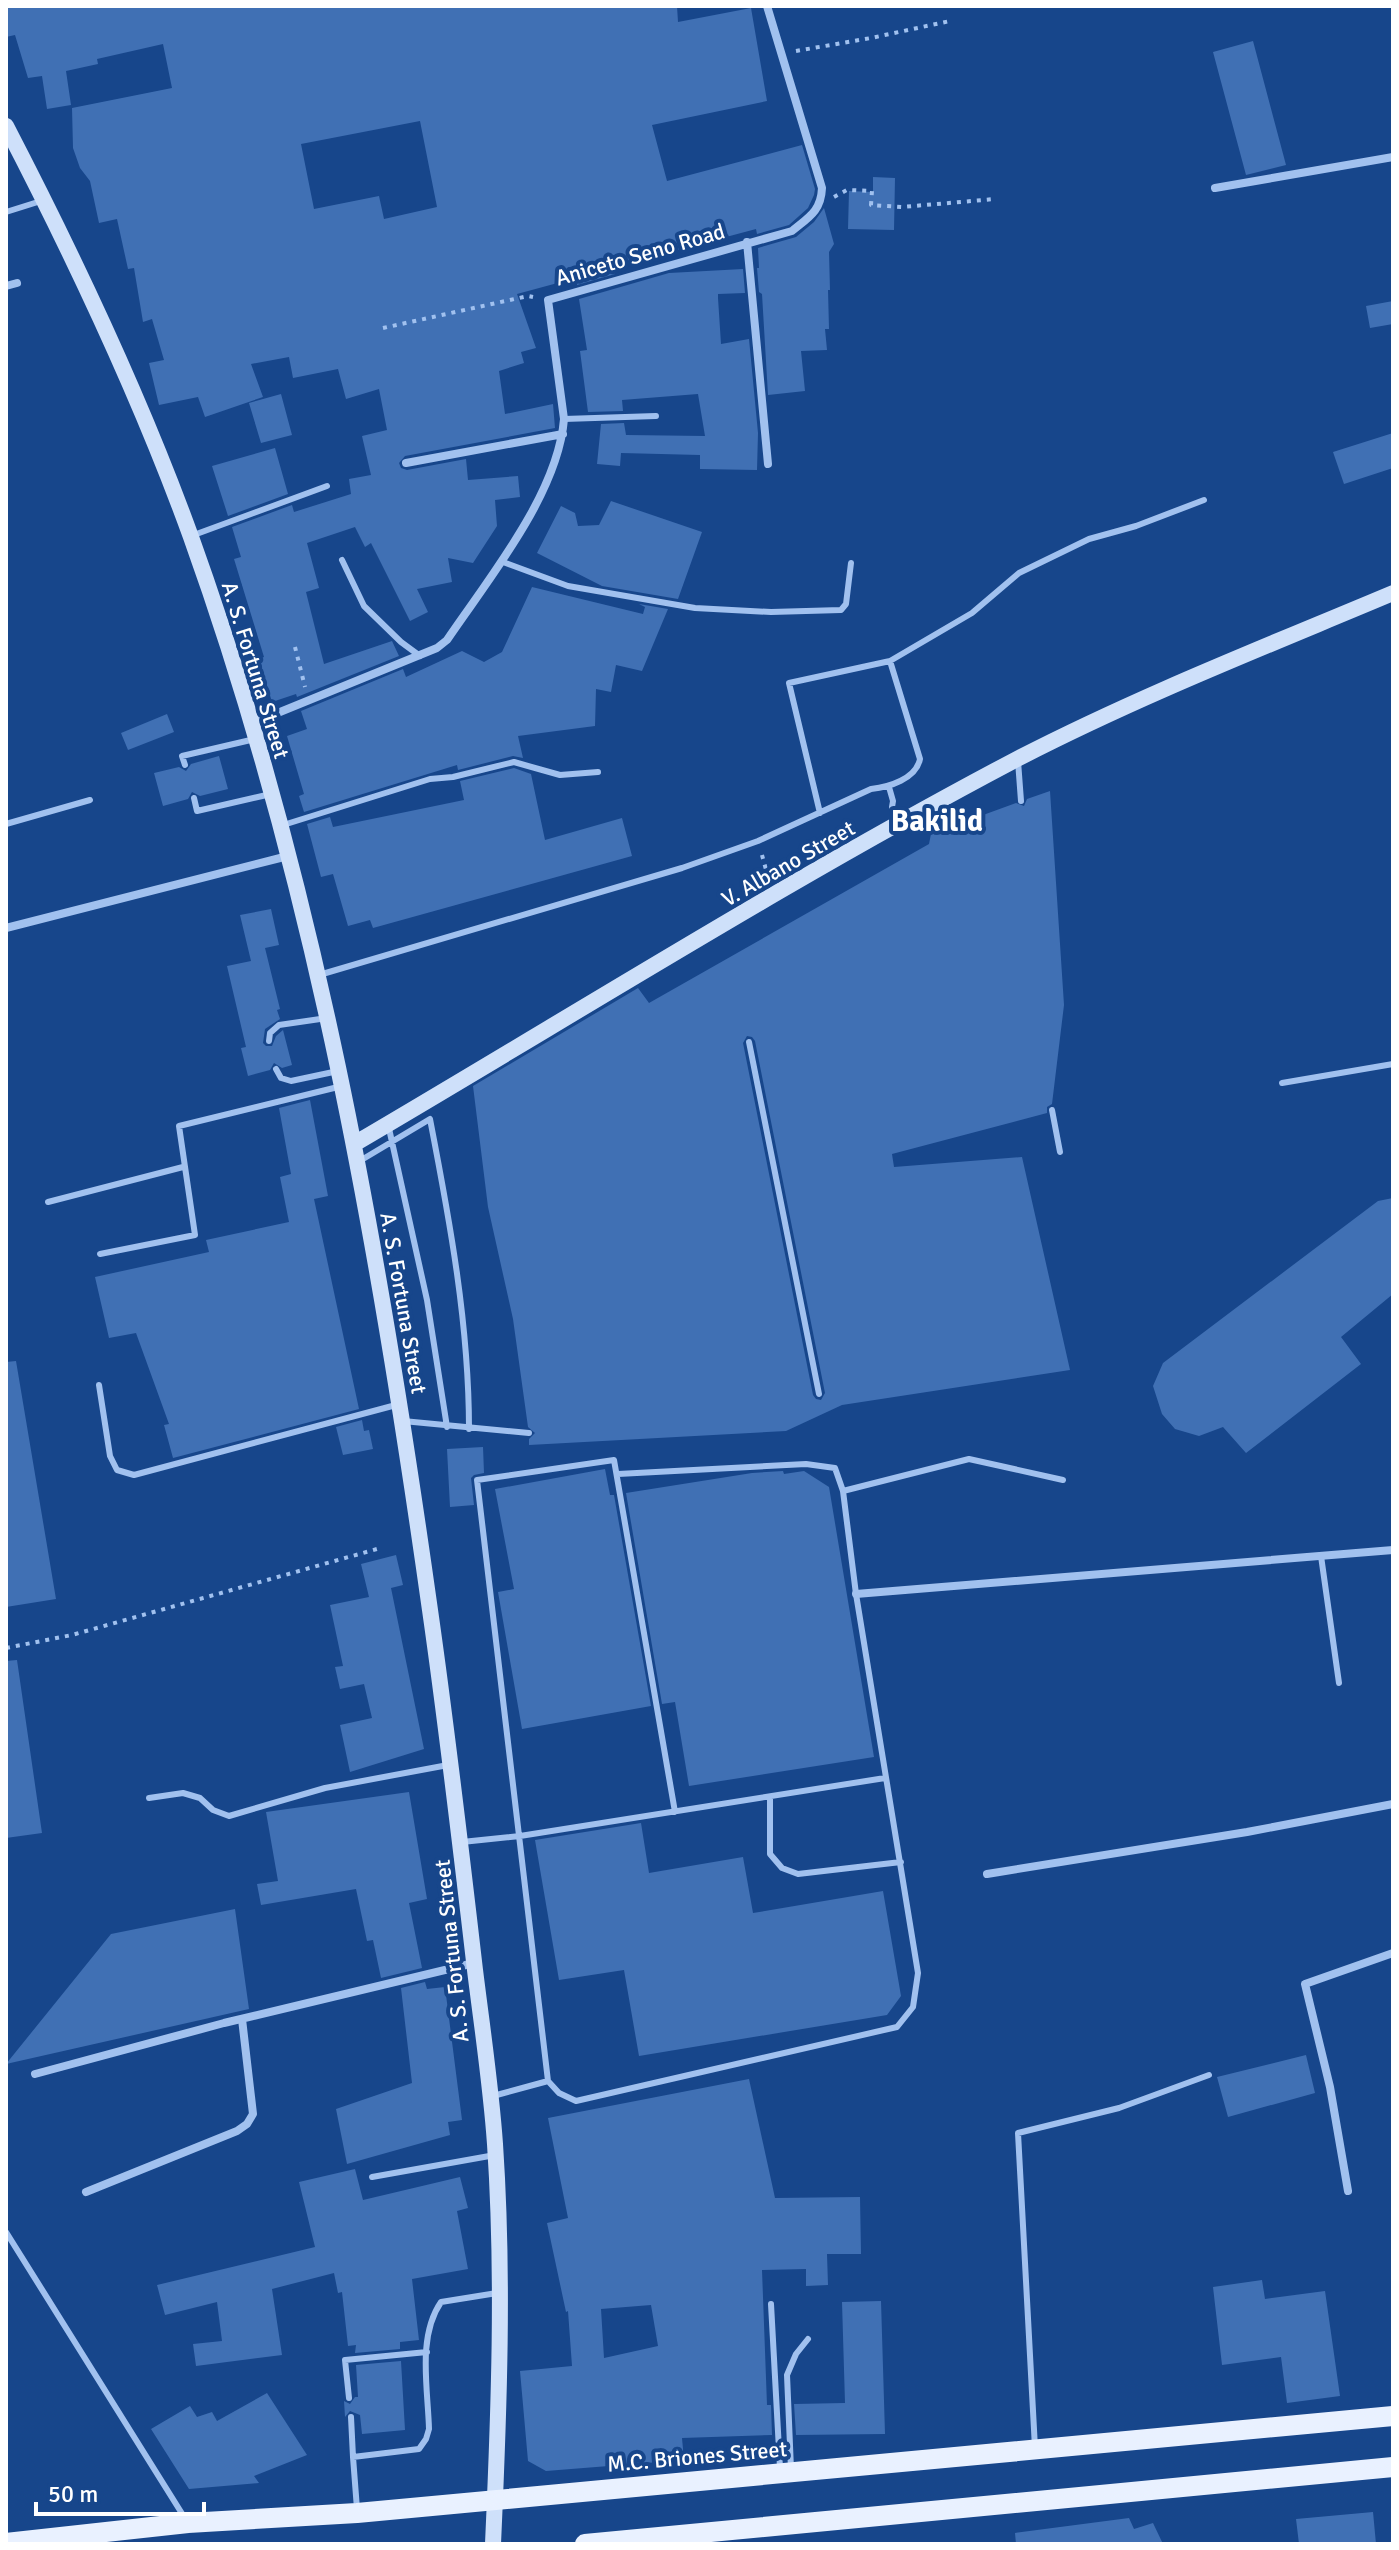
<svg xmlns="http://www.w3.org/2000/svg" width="1399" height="2550" font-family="Signika,sans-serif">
  <rect width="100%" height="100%" fill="#17468b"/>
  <path fill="#4070b4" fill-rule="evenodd" d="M6,6h671l1,16 73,-14 16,93 -115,24 15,56 135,-36 13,44 -1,6 -6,13 -19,17 -32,9 -1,-5 -142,38 1,7 -38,11 -1,-7 -59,16 19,54 -15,4 3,11 -25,8 6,43 48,-10 2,24 -150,28 -6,7 2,5 6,2 59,-11 2,21 50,-4 2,21 -25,3 2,26 -24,37 -25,-5 4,24 -35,7 11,23 -18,9 -39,-78 -6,4 -10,-20 -48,16 12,45 -13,4 18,72 68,-23 7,15 -102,41 -1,-3 -24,8 -13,-43 5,-2 -30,-98 7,-2 -9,-30 60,-22 2,7 57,-18 -2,-15 22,-4 -9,-39 25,-6 -8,-41 -33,10 -8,-30 -45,9 -4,-21 -38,7 12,33 -58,20 -7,-20 -39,8 -10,-42 15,-3 -12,-41 -9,3 -9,-54 -6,1 -11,-50 -18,4 -9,-42 -10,-13 -7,-20 -1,-40 100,-20 -9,-44 -66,15 1,5 -32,7 5,34 -24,4 -5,-33 -14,2 -13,-43 -9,2zM420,121l17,86 -53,12 -5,-23 -65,13 -13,-65z
    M1253,41l33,124 -40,10 -33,-123z
    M873,177l22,1 -1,52 -46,-1 1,-38 24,1z
    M824,208l10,36 -5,8 1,38h-2l1,39h-4l2,21 -26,1 4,40 -37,4 -6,-101 -3,-2 -2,-24h2l-1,-20 38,-11 18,-15z
    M743,269l2,24 -27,1v4l3,46 28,-5 9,94 -1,37 -57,-1v-14l-79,-2 -1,13 -23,-2 4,-40 23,-1 2,12 79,1 -7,-42 -76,6 1,11 -35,1 -8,-61 7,-1 -8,-51 90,-26z
    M1393,301v23l-23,4 -4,-22z
    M281,394l11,41 -31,8 -12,-40z
    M1393,433v35l-49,16 -11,-32z
    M275,448l13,46 -60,22 -16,-50z
    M611,501l91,31 -24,67 -76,-13 -65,-33 24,-47 14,7 3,13 21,-1z
    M532,587l111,27 2,-7 -6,-3 29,5 -26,62 -26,-6 -5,27 -15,-3 -1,37 -77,10 5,22 -10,-2 -55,14 -1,-5 -153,47 -5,-16 5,-2 -17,-58 20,-7 -6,-18 102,-42 3,8 56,-26 22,11 18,-10z
    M167,714l7,18 -46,18 -7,-17z
    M219,756l9,33 -28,7 -8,-4 -4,7 -25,7 -9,-33 25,-6 7,4 5,-7z
    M514,768l17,6 14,66 77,-22 10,38 -259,72 -3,-8 -22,6 -15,-52 -12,3 -14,-53 23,-7 3,10 131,-27 -4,-19z
    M1050,791l14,214 -12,99 -5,3v6l-155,41 2,13 128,-10 48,213 -228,35 -56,26 -257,14v-6l6,-6 -7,-6 -15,-108 -25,-112 -15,-121 165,-98 11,15 280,-159 2,-10 85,-31 8,3 3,-7zM747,1036l5,1 3,4 70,352 -4,7 -5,-1 -3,-4 -70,-352z
    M271,909l8,36 -14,3 15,61 -3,1 3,9 -15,10 -2,14 3,3h6l4,-10 7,-6 9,35 -10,3 -8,-5 -4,7 -22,6 -7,-28 5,-1 -19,-81 24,-5 -11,-46z
    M310,1100l18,96 -14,3 45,210 -186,49 -9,-33 5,-1 -33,-91 -27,5 -14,-61 114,-25 -3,-12 83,-18 -9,-45 11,-3 -12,-66z
    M1393,1198v96l-52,43 20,27 -115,89 -23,-26 -24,9 -24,-7 -13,-15 -9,-28 10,-23 215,-162z
    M16,1361l40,238 -50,8v-245z
    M362,1420l2,11 5,-1 4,19 -30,6 -7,-28z
    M483,1447l1,26 -10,2 -3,3 3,27 -24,2 -3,-58z
    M605,1469l5,26h4l37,211 -129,23 -24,-137 16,-3 -19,-100z
    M783,1471l1,3 20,-3 25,16 45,270 -185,29 -14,-84 -13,2 -36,-211 126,-20z
    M396,1555l7,30 -12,3 33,161 -74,23 -10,-47 32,-7 -8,-34 -24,5 -5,-22 8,-1 -13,-61 39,-8 -8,-33z
    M17,1660l25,173 -36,5v-177z
    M409,1792l18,107 -18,4 13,65 -41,10 -8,-38 -6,1 -11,-52 -95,16 -4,-21 21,-3 -12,-69z
    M641,1823l8,50 94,-16 10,56 130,-22 18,105 -14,19 -248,41 -15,-86 -65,10 -24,-140z
    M235,1909l14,100 -243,55 105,-130z
    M425,1982l2,7 18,-2 17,133 -14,2 2,13 -103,29 -11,-55 76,-26 -11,-95z
    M1306,2055l9,38 -87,24 -11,-40z
    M749,2079l26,119 85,-1 1,57h-34l1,31 -22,1v-17l-44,1 5,135h4l1,30 -90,3 2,22 -138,11 -18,-10 -8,-90 52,-5 -4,-55 -2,1 -19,-89 21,-5 -20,-100zM651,2305l7,41 -54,12 -3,-49z
    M355,2169l8,31 97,-23 8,31 -11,3 11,58 -56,10 7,61 -19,2v7l-45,4 1,-8 -8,1 -6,-54 -4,1 -4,-20 -62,16 10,66 -86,11 -3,-22 29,-3 -5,-39 -52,13 -8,-30 158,-38 -16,-65z
    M1262,2280l3,19 60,-8 15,105 -53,7 -6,-46 -59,8 -9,-78z
    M881,2301l4,133 -89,1 -2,-31 51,-1 -3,-101z
    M401,2361l4,69 -43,4 -2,-19 -10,-4 -5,6 -1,-16 6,3 5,-7h3l-2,-32z
    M267,2393l40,62 -53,21 5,7 -70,6 -38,-60 39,-23 7,11 15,-5 5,9z
    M1373,2512l3,32h-77l-3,-25z
    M1129,2518l5,11 19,-6 10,21h-147l-1,-11z"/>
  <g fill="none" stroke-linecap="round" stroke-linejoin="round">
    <path stroke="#a1c1ef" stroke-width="4" stroke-dasharray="4 6" stroke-linecap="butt" d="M796,51l75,-13 79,-17
      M834,197l13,-7 25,1 -1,14 31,2 93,-8
      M383,328l145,-32 5,1
      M295,647l10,40
      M762,855l6,22
      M6,1648l66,-13 305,-86"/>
    <path stroke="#a1c1ef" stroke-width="6" d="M6,212l35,-11
      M564,419l92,-3
      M191,536l136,-50
      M342,560l22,46 37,36 19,14
      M503,562l65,24 127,22 76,4 70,-2 5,-6 5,-41
      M1018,761l3,40
      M185,765l-3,-9 73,-17
      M889,787l4,14 -1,6 8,13
      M194,798l3,13 74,-17
      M820,813l-31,-130 101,-22 82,-48 47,-40 70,-34 47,-13 68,-26
      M6,824l84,-24
      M280,826l150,-47 23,-2 61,-15 46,13 38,-3
      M319,975l363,-107 76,-27 113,-52c18,-2 45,-10 49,-30l-30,-98
      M269,1041l1,-8 9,-8 48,-7
      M749,1042l70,352
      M276,1069l5,9 10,3 47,-10
      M1282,1083l111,-19
      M1052,1110l8,42
      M388,1124l39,176 20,127
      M358,1162l72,-43c20,103 39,206 39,310
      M48,1202l135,-35
      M100,1254l95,-19 -16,-109 159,-39
      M99,1385l11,71 7,14 17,5 262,-70
      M403,1421l126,12
      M618,1474l188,-10 29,4 8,23 13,103 62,379 -5,34 -16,20 -321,74 -17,-8 -11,-12 -71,-601 137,-20 61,352
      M843,1491l126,-32 94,21
      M1321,1556l18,127
      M770,1797v57l12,14 16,6 103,-12
      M149,1798l34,-5 17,5 13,12 16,6 96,-28 123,-23
      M462,1842l58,-6 365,-58
      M493,2096l55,-15
      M372,2177l123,-22
      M6,2232l180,288
      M771,2304l9,164
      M349,2398l-4,-38 82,-8
      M351,2417l2,40
      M1035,2448l-17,-315 101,-25 90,-33
      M791,2469l-4,-94 9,-21 12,-15
      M357,2509l-4,-52 66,-8 7,-10 3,-10c-1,-40 -12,-92 12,-127l56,-9"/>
    <path stroke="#a1c1ef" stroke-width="8" d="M1215,188l178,-31
      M747,242l21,222
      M6,286l11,-3
      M406,463l157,-29
      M253,723l184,-75 10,-8c42,-62 111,-146 117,-221l-16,-119 244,-69c17,-14 29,-20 30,-43l-55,-182
      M6,928l282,-72
      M856,1594l537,-44
      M987,1874l260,-42 146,-28
      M35,2074l189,-51 250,-60
      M1348,2191l-18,-104 -25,-103 88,-31
      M86,2192l151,-61 10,-7 6,-10 -11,-95"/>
    <path stroke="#cee0fa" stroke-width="16" d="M6,126c69,133 134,270 185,411 124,345 188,710 239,1073 17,119 31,239 45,360 7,57 16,116 20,174 9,133 4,267 -2,400
      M354,1144c220,-129 437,-266 663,-385 122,-63 250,-113 376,-166"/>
    <path stroke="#e9f1ff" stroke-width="20" d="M6,2543l182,-20 169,-10 1036,-97
      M585,2544l808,-77"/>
  </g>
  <g text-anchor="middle" stroke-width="8" stroke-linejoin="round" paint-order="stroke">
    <g font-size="22" fill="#fff" stroke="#17468b">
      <text transform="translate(640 254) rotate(-16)" y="8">Aniceto Seno Road</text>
      <text transform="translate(256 670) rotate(73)" y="8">A. S. Fortuna Street</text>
      <text transform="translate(788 863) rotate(-30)" y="8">V. Albano Street</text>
      <text transform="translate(404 1303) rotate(80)" y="8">A. S. Fortuna Street</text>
      <text transform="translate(451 1951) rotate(-96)" y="8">A. S. Fortuna Street</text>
      <text transform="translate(697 2456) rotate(-5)" y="8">M.C. Briones Street</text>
    </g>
    <g font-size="30" font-weight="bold" fill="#fff" stroke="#17468b">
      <text x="937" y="831">Bakilid</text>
    </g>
  </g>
  <rect width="1399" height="2550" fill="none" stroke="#ffffff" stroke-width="16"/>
  <path d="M36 2502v12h168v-12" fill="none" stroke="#ffffff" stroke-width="4"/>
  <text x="48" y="2502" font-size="24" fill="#ffffff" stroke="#17468b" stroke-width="6" paint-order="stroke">50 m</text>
</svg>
